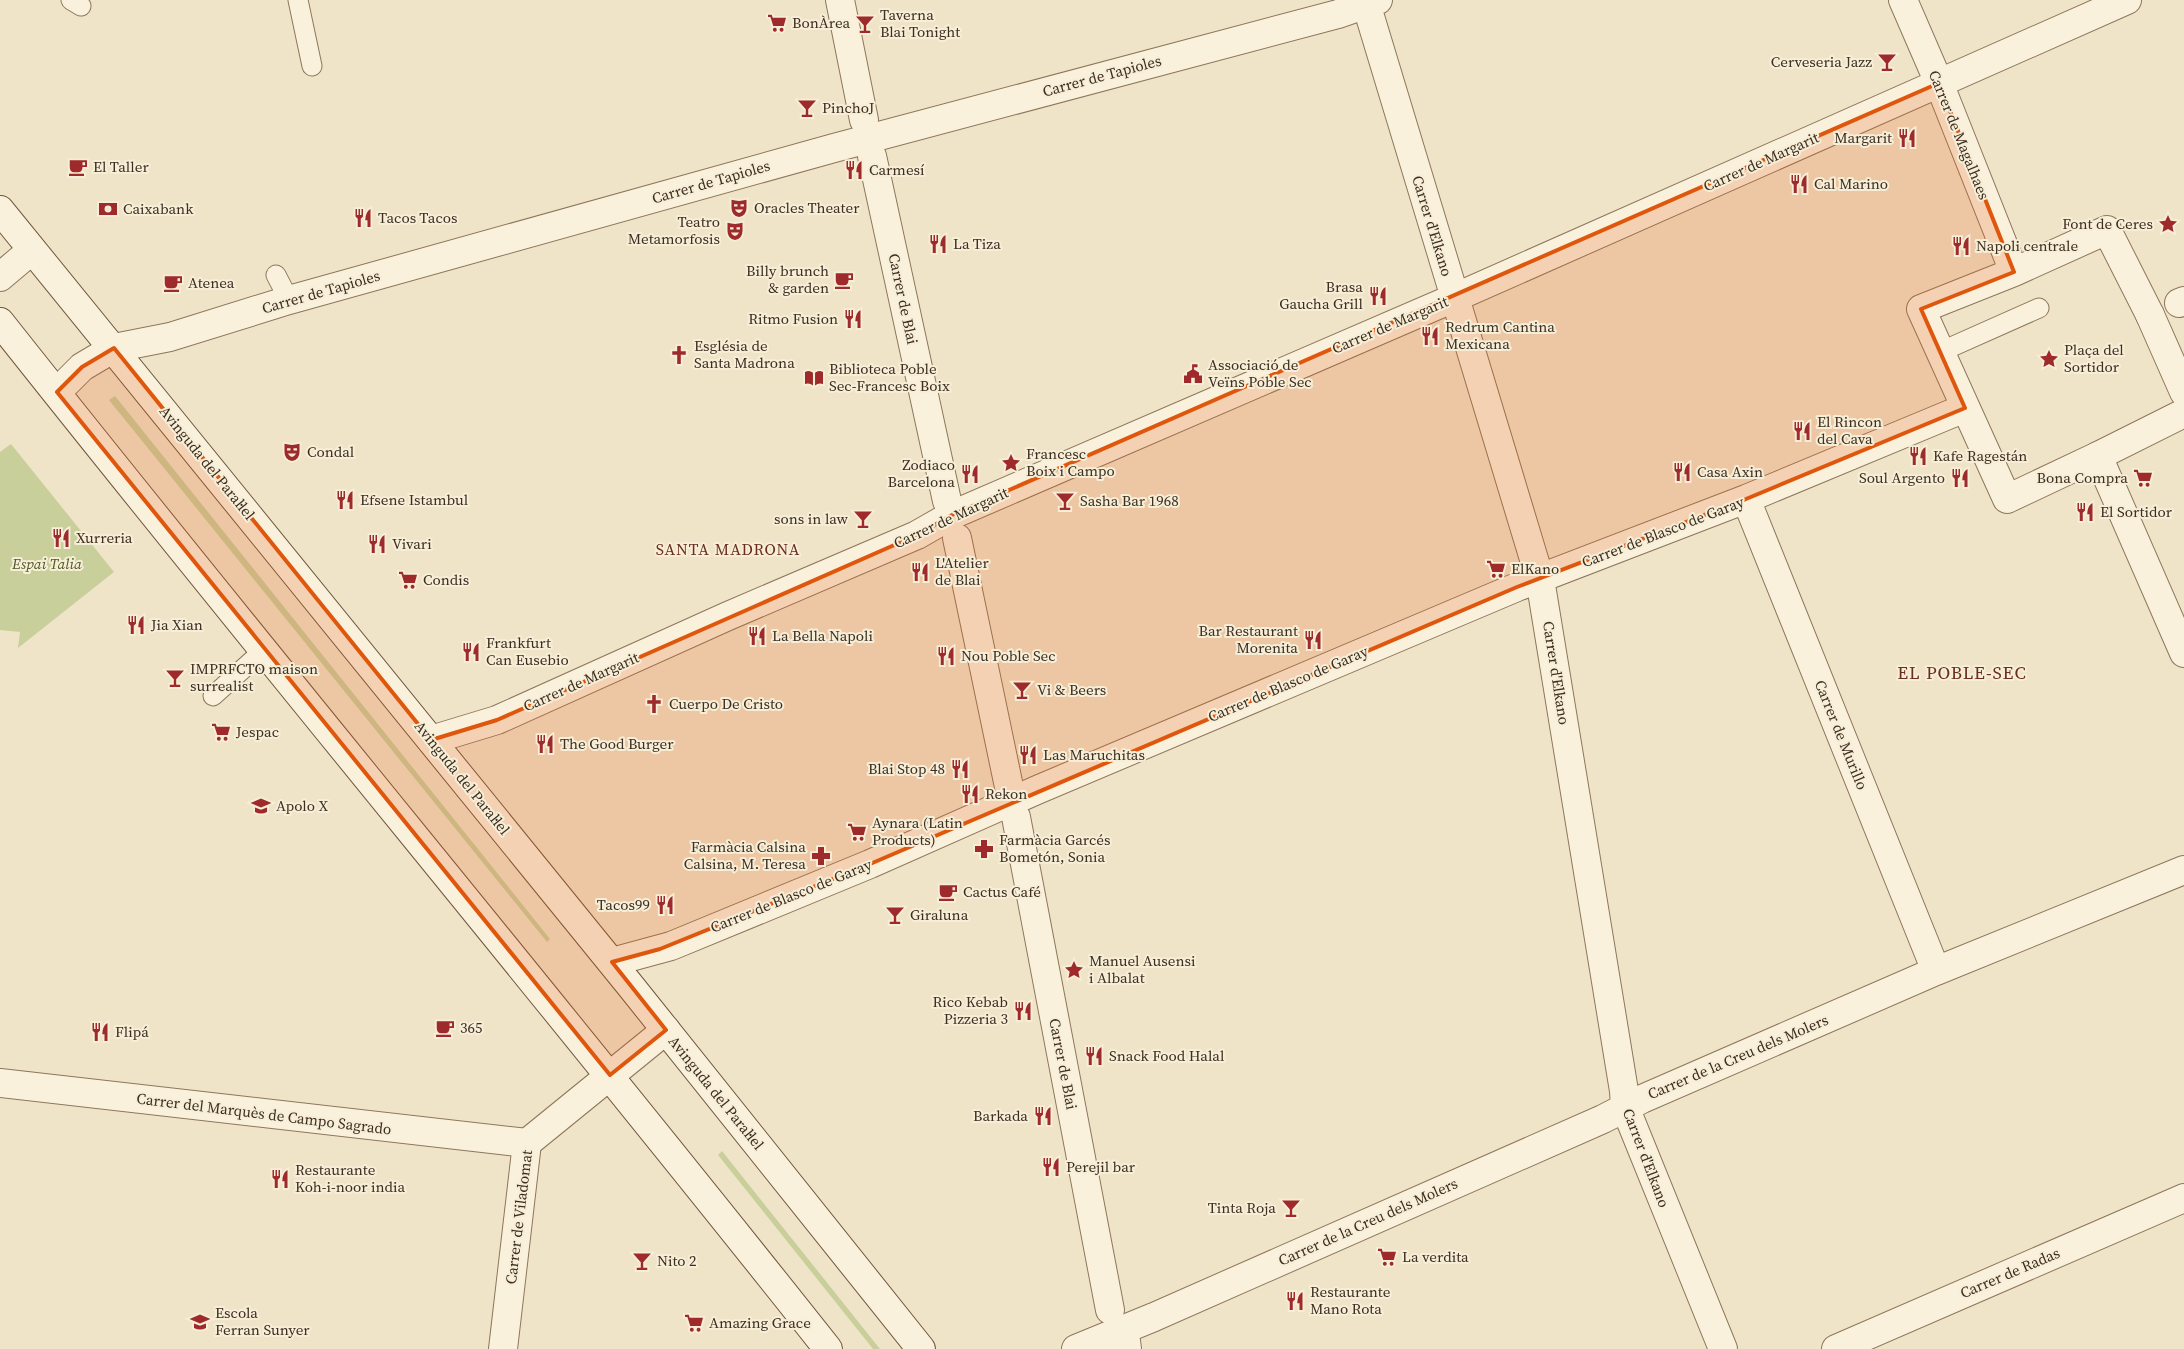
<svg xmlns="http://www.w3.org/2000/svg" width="2184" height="1349" font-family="'Source Serif 4',serif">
  <rect width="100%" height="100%" fill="#f0e4c8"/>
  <path fill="#c9cf9b" d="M115,396l435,543 -3,3 -438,-542z
    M11,444l103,128 -96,76 2,-16 -20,-2v-178z
    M722,1151l158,198h-7l-155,-194z"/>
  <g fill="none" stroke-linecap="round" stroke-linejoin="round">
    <g stroke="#8d765c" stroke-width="21">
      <path id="service" d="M71,0l10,6
        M298,0l14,66
        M276,275l13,25
        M1940,352l99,-44
        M213,696l51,-46"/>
    </g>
    <g stroke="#8d765c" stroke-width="30">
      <path id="pedestrian" d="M840,0l24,120
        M872,156l75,345
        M2179,303l5,-2
        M2150,315l34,77
        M2098,456l86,-43
        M957,538l52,249
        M1016,817l94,493
        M1126,1341l1,8"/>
    </g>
    <g stroke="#8d765c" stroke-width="30">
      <path id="minor" d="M1365,0l175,579 84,512 1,16 98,242
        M1903,0l36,83 75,189
        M0,277l32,-27
        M2150,315l-43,-85 -93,42 -93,37 86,190 91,-43 86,197
        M57,392l25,-25 32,-19 56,-11 119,-37 545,-152 504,-134 40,-14
        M1746,499l190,472
        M431,740l66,-20 231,-104 189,-81 35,-20 502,-217 673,-298
        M612,962l59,-16 199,-82 167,-74 480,-203 229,-88 219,-91
        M0,1083l527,60
        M1076,1349l78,-32 449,-198 39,-20 294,-128 248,-101
        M1836,1349l348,-151"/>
    </g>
    <g stroke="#8d765c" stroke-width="30">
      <path id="tertiary" d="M503,1349l24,-206 139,-113"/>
    </g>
    <g stroke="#6f573f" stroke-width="30">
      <path id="secondary" d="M0,210l629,774 292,365
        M0,322c273,345 555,682 828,1027"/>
    </g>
    <use href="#service" stroke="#faf1dc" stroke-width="19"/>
    <use href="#pedestrian" stroke="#faf1dc" stroke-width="28"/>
    <use href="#minor" stroke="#faf1dc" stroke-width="28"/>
    <use href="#tertiary" stroke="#faf1dc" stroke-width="28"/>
    <use href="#secondary" stroke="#faf1dc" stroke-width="28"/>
  </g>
  <path fill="#df570d" fill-opacity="0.2" stroke="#df570d" stroke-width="4" stroke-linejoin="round" d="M1939,83l75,189 -93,37 44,99 -219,91 -229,88 -647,277 -210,85 -48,13 54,68 -56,45 -553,-683 25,-25 32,-19 317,392 66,-20 420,-185 35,-20z"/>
  <defs>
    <g id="supermarket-bare" transform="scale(1.5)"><path d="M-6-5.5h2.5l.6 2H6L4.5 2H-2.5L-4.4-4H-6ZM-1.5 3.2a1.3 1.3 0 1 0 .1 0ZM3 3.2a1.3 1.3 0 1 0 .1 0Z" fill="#9e2a2b" stroke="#f7eed8" stroke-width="2.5" paint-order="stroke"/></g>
    <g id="bar-bare" transform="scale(1.5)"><path d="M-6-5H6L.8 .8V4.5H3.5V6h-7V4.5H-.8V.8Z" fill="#9e2a2b" stroke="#f7eed8" stroke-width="2.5" paint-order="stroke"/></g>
    <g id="restaurant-bare" transform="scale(1.5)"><path d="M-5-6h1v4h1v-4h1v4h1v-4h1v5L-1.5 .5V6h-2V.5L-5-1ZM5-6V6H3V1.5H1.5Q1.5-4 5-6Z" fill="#9e2a2b" stroke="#f7eed8" stroke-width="2.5" paint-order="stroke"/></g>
    <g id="cafe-bare" transform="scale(1.5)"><path d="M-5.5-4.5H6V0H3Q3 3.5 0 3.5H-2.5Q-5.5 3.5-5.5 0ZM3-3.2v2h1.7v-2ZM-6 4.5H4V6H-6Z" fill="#9e2a2b" stroke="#f7eed8" stroke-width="2.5" paint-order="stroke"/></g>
    <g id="theatre-bare" transform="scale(1.5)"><path d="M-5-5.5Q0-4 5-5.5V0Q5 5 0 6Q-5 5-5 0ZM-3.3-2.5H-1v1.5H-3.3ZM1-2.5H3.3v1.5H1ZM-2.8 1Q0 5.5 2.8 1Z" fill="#9e2a2b" stroke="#f7eed8" stroke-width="2.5" paint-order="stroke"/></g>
    <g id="bank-bare" transform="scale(1.5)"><path d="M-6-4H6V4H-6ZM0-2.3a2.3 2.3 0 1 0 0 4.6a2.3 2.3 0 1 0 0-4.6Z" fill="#9e2a2b" stroke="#f7eed8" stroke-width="2.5" paint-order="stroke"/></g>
    <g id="sight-bare" transform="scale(1.5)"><path d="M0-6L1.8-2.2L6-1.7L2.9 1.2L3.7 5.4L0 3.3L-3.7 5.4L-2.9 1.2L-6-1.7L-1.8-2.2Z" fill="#9e2a2b" stroke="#f7eed8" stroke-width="2.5" paint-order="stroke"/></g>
    <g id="church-bare" transform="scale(1.5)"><path d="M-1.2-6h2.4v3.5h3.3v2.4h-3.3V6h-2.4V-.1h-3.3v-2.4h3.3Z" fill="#9e2a2b" stroke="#f7eed8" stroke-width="2.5" paint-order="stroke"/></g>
    <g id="civic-bare" transform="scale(1.5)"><path d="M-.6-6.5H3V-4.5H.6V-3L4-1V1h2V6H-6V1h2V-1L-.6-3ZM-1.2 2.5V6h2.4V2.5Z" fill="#9e2a2b" stroke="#f7eed8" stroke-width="2.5" paint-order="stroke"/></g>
    <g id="library-bare" transform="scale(1.5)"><path d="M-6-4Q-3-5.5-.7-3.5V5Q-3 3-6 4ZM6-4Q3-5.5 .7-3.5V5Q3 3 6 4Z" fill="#9e2a2b" stroke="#f7eed8" stroke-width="2.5" paint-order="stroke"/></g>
    <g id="school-bare" transform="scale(1.5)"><path d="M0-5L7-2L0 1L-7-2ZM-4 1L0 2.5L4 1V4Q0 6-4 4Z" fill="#9e2a2b" stroke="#f7eed8" stroke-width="2.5" paint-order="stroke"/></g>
    <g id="pharmacy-bare" transform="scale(1.5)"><path d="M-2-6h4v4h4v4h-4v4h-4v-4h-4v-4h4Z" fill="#9e2a2b" stroke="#f7eed8" stroke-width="2.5" paint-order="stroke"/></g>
  </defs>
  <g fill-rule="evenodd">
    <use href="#supermarket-bare" x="777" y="23"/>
    <use href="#bar-bare" x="865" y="24"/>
    <use href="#bar-bare" x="1887" y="62"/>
    <use href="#bar-bare" x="807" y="108"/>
    <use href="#restaurant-bare" x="1907" y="138"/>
    <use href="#cafe-bare" x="78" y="167"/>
    <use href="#restaurant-bare" x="854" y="170"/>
    <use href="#restaurant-bare" x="1799" y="184"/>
    <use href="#theatre-bare" x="739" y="208"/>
    <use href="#bank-bare" x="108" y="209"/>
    <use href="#restaurant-bare" x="363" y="218"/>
    <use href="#sight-bare" x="2168" y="224"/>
    <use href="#theatre-bare" x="735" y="231"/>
    <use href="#restaurant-bare" x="938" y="244"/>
    <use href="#restaurant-bare" x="1961" y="246"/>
    <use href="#cafe-bare" x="844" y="280"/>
    <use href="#cafe-bare" x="173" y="283"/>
    <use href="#restaurant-bare" x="1378" y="296"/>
    <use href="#restaurant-bare" x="853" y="319"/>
    <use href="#restaurant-bare" x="1430" y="336"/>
    <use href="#church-bare" x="679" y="355"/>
    <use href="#sight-bare" x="2049" y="359"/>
    <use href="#civic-bare" x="1193" y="374"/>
    <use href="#library-bare" x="814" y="378"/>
    <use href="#restaurant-bare" x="1802" y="431"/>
    <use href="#theatre-bare" x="292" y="452"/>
    <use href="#restaurant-bare" x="1918" y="456"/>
    <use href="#sight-bare" x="1011" y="463"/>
    <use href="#restaurant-bare" x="1682" y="472"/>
    <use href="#restaurant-bare" x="970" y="474"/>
    <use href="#restaurant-bare" x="1960" y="478"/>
    <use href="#supermarket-bare" x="2143" y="478"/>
    <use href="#restaurant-bare" x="345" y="500"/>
    <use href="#bar-bare" x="1065" y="501"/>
    <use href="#restaurant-bare" x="2085" y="512"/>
    <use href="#bar-bare" x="863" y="519"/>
    <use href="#restaurant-bare" x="61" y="538"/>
    <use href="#restaurant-bare" x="377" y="544"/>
    <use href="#supermarket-bare" x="1496" y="569"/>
    <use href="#restaurant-bare" x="920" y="572"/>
    <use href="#supermarket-bare" x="408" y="580"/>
    <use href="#restaurant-bare" x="136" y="625"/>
    <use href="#restaurant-bare" x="757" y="636"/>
    <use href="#restaurant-bare" x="1313" y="640"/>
    <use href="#restaurant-bare" x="471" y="652"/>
    <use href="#restaurant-bare" x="946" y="656"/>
    <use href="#bar-bare" x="175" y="678"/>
    <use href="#bar-bare" x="1022" y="690"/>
    <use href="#church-bare" x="654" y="704"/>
    <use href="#supermarket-bare" x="221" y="732"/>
    <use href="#restaurant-bare" x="545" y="744"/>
    <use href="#restaurant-bare" x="1028" y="755"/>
    <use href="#restaurant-bare" x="960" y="769"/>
    <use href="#restaurant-bare" x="970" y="794"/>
    <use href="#school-bare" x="261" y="806"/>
    <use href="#supermarket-bare" x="857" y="832"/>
    <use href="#pharmacy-bare" x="984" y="849"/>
    <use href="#pharmacy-bare" x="821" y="856"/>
    <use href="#cafe-bare" x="948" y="892"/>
    <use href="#restaurant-bare" x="665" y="905"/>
    <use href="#bar-bare" x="895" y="915"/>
    <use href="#sight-bare" x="1074" y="970"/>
    <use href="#restaurant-bare" x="1023" y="1011"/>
    <use href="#cafe-bare" x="445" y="1028"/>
    <use href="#restaurant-bare" x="100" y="1032"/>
    <use href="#restaurant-bare" x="1094" y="1056"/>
    <use href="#restaurant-bare" x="1043" y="1116"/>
    <use href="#restaurant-bare" x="1051" y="1167"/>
    <use href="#restaurant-bare" x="280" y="1179"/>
    <use href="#bar-bare" x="1291" y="1208"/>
    <use href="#supermarket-bare" x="1387" y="1257"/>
    <use href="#bar-bare" x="642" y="1261"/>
    <use href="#restaurant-bare" x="1295" y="1301"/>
    <use href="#school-bare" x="200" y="1322"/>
    <use href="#supermarket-bare" x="694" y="1323"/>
  </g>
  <g text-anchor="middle" stroke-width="4" stroke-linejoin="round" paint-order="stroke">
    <g font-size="15" fill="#3d2e20" stroke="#f7eed8" text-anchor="start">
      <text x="880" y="20">Taverna<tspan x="880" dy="17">Blai Tonight</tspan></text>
      <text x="792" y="28">BonÀrea</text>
      <text x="1872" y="67" text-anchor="end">Cerveseria Jazz</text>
      <text x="822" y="113">PinchoJ</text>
      <text x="1892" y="143" text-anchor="end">Margarit</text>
      <text x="93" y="172">El Taller</text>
      <text x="869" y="175">Carmesí</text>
      <text x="1814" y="189">Cal Marino</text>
      <text x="754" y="213">Oracles Theater</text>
      <text x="123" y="214">Caixabank</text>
      <text x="378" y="223">Tacos Tacos</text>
      <text x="720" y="227" text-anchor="end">Teatro<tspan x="720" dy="17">Metamorfosis</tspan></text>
      <text x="2153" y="229" text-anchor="end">Font de Ceres</text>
      <text x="953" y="249">La Tiza</text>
      <text x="1976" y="251">Napoli centrale</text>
      <text x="829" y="276" text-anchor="end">Billy brunch<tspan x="829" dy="17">&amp; garden</tspan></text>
      <text x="188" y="288">Atenea</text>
      <text x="1363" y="292" text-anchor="end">Brasa<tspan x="1363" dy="17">Gaucha Grill</tspan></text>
      <text x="838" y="324" text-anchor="end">Ritmo Fusion</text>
      <text x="1445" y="332">Redrum Cantina<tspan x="1445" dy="17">Mexicana</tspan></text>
      <text x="694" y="351">Església de<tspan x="694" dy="17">Santa Madrona</tspan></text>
      <text x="2064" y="355">Plaça del<tspan x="2064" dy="17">Sortidor</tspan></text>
      <text x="1208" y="370">Associació de<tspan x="1208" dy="17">Veïns Poble Sec</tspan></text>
      <text x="829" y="374">Biblioteca Poble<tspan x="829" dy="17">Sec-Francesc Boix</tspan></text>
      <text x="1817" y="427">El Rincon<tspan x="1817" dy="17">del Cava</tspan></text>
      <text x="307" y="457">Condal</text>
      <text x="1026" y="459">Francesc<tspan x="1026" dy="17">Boix i Campo</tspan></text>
      <text x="1933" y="461">Kafe Ragestán</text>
      <text x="955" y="470" text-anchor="end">Zodiaco<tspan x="955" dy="17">Barcelona</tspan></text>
      <text x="1697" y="477">Casa Axin</text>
      <text x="1945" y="483" text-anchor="end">Soul Argento</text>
      <text x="2128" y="483" text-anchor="end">Bona Compra</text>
      <text x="360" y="505">Efsene Istambul</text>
      <text x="1080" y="506">Sasha Bar 1968</text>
      <text x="2100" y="517">El Sortidor</text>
      <text x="848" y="524" text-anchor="end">sons in law</text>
      <text x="76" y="543">Xurreria</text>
      <text x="392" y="549">Vivari</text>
      <text x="935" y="568">L'Atelier<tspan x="935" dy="17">de Blai</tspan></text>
      <text x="1511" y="574">ElKano</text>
      <text x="423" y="585">Condis</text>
      <text x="151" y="630">Jia Xian</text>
      <text x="1298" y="636" text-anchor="end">Bar Restaurant<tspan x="1298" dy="17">Morenita</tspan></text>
      <text x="772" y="641">La Bella Napoli</text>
      <text x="486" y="648">Frankfurt<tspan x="486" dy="17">Can Eusebio</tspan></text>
      <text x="961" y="661">Nou Poble Sec</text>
      <text x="190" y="674">IMPRFCTO maison<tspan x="190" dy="17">surrealist</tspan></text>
      <text x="1037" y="695">Vi &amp; Beers</text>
      <text x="669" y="709">Cuerpo De Cristo</text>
      <text x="236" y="737">Jespac</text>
      <text x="560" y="749">The Good Burger</text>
      <text x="1043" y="760">Las Maruchitas</text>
      <text x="945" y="774" text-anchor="end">Blai Stop 48</text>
      <text x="985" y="799">Rekon</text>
      <text x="276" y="811">Apolo X</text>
      <text x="872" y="828">Aynara (Latin<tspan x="872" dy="17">Products)</tspan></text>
      <text x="999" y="845">Farmàcia Garcés<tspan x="999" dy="17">Bometón, Sonia</tspan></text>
      <text x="806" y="852" text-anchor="end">Farmàcia Calsina<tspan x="806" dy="17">Calsina, M. Teresa</tspan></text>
      <text x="963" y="897">Cactus Café</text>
      <text x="650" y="910" text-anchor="end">Tacos99</text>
      <text x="910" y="920">Giraluna</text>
      <text x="1089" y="966">Manuel Ausensi<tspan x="1089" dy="17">i Albalat</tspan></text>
      <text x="1008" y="1007" text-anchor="end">Rico Kebab<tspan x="1008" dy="17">Pizzeria 3</tspan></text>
      <text x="460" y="1033">365</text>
      <text x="115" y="1037">Flipá</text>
      <text x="1109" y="1061">Snack Food Halal</text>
      <text x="1028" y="1121" text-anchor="end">Barkada</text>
      <text x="1066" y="1172">Perejil bar</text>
      <text x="295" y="1175">Restaurante<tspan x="295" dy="17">Koh-i-noor india</tspan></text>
      <text x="1276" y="1213" text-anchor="end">Tinta Roja</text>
      <text x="1402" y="1262">La verdita</text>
      <text x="657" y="1266">Nito 2</text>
      <text x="1310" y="1297">Restaurante<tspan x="1310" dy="17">Mano Rota</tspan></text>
      <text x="215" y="1318">Escola<tspan x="215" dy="17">Ferran Sunyer</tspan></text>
      <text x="709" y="1328">Amazing Grace</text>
    </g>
    <g font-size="15" fill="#3d2e20" stroke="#f7eed8">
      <text transform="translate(1102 76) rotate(-15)" y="5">Carrer de Tapioles</text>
      <text transform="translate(1959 135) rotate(68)" y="5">Carrer de Magalhaes</text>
      <text transform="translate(1761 162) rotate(-24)" y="5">Carrer de Margarit</text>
      <text transform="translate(711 182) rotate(-16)" y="5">Carrer de Tapioles</text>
      <text transform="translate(1432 226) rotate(73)" y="5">Carrer d'Elkano</text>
      <text transform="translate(321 292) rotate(-16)" y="5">Carrer de Tapioles</text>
      <text transform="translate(903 299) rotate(78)" y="5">Carrer de Blai</text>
      <text transform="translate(1390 325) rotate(-23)" y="5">Carrer de Margarit</text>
      <text transform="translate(207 463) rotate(51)" y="5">Avinguda del Paral·lel</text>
      <text transform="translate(951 518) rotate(-25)" y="5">Carrer de Margarit</text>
      <text transform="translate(1663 532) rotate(-21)" y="5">Carrer de Blasco de Garay</text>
      <text transform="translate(1556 673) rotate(81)" y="5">Carrer d'Elkano</text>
      <text transform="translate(581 682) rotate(-24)" y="5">Carrer de Margarit</text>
      <text transform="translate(1288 684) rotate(-23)" y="5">Carrer de Blasco de Garay</text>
      <text transform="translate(1841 735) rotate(68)" y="5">Carrer de Murillo</text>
      <text transform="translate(462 778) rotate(51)" y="5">Avinguda del Paral·lel</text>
      <text transform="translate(791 896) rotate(-22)" y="5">Carrer de Blasco de Garay</text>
      <text transform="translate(1738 1057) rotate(-23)" y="5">Carrer de la Creu dels Molers</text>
      <text transform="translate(1063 1064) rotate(79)" y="5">Carrer de Blai</text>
      <text transform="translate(716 1093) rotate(51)" y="5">Avinguda del Paral·lel</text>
      <text transform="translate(264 1114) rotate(7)" y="5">Carrer del Marquès de Campo Sagrado</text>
      <text transform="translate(1646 1158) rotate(69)" y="5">Carrer d'Elkano</text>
      <text transform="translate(519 1217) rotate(-83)" y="5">Carrer de Viladomat</text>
      <text transform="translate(1368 1222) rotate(-24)" y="5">Carrer de la Creu dels Molers</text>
      <text transform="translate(2010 1273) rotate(-23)" y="5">Carrer de Radas</text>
    </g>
    <g font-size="15" font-style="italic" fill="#4d5a26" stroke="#f7eed8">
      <text x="47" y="569">Espai Talia</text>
    </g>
    <g font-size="16" letter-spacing="1" fill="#6b2e1e" stroke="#f7eed8">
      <text x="728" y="555">SANTA MADRONA</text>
    </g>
    <g font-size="18" letter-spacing="1" fill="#6b2e1e" stroke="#f7eed8">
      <text x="1962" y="679">EL POBLE-SEC</text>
    </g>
  </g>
</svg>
